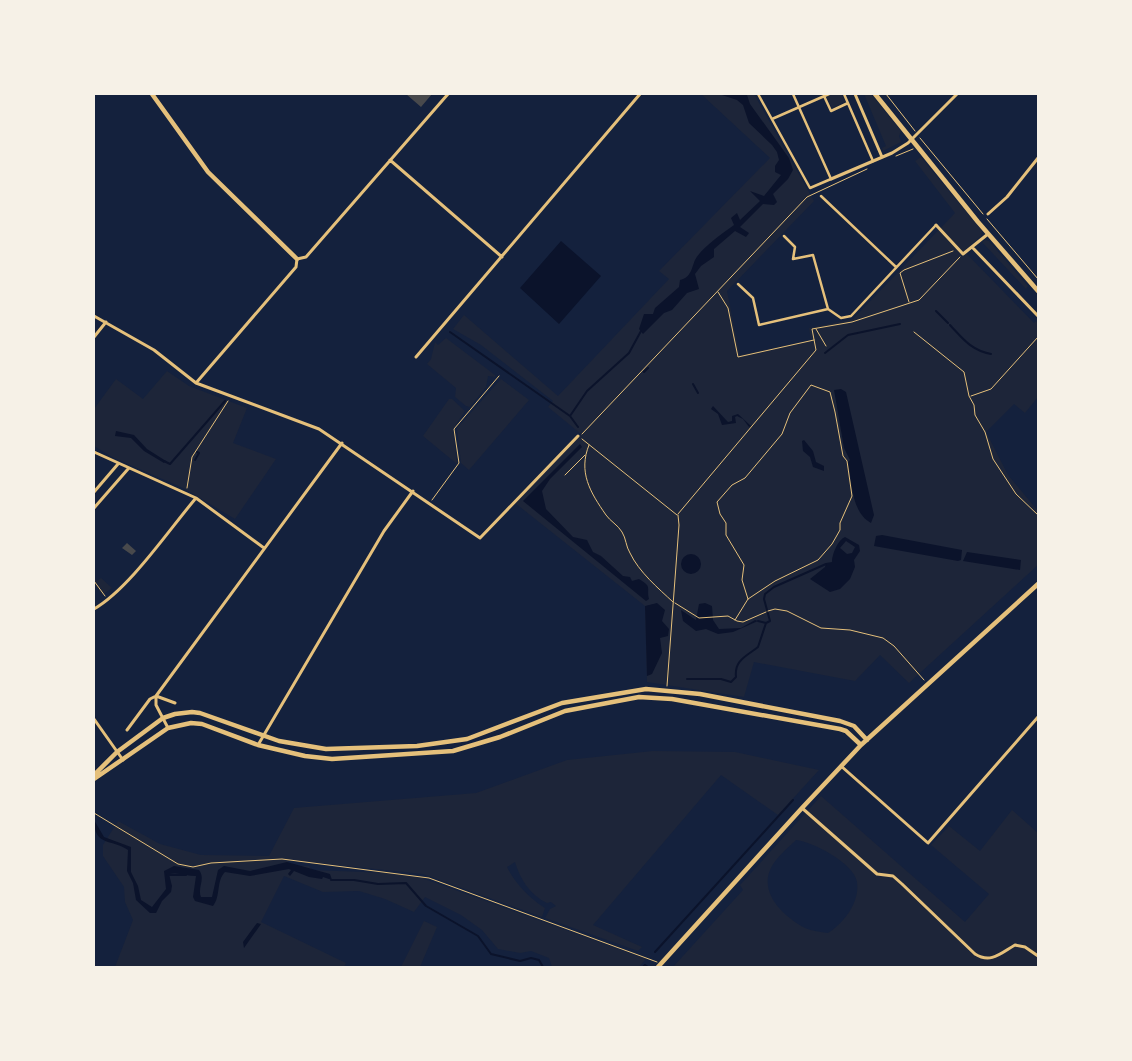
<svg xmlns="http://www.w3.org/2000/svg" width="1132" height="1061" font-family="Raleway,sans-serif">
  <rect width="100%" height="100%" fill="#14213d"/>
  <path fill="#1d2539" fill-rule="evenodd" d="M701,94h53l60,107 -87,90 13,64 71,-15 -2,-12 44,-9 102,-106 -40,-52 6,-4 61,74 -1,5 -17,15 70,72 2,-2 2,3v73l-13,16 -11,-9 -28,28 22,43 30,36v54l-129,118 -29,-28 -25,26 -101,-19 -10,35 -97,-15 -2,-76 -130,-103 66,-69 -33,-27 5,-6 -72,-56 -28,-16 11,-14 94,81 111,-117 -10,-8 111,-113z
    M833,94h9l3,8 -13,6 -6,-12z
    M864,94h7l30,37 -2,5 2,6 -18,9 -1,-3 4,-2z
    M985,240l4,1 39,45 -2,3 -44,-47z
    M446,338l49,37v2l-7,-1 -2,11 -16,20 -4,-1 -11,-9 1,-9 -29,-24 4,-5 4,-17 3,3z
    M167,371l22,15 58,22 -14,35 43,16 -41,60 -52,-31 -69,-30 -20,-12v-37l22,-30 27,20z
    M501,379l28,21 -60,70 -8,-7 -4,-35z
    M449,399h3l13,12 -12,18 4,35 -34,-28z
    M94,578l3,3 4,-3 11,10 -10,7 -8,-12z
    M653,751l82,1 84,18 -41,45 -57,-40 -128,150 49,22 -4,4 -93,-33 5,-9 6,-3 -5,-4 -4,1c-17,-8 -27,-24 -32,-41l-8,5c7,15 23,32 38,41l-3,9 -119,-43 -134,-14 -2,5 22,1 3,4 77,3 33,5 224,81 -7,8h-87l-3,-9 -18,-7 -11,2 -22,-4 -16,-19 -21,-15 -36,-18 -11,15 -29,-13 -26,-8 -36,1 -39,-16 -23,46 85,41 -2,4h-229l18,-47 -8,-18 -1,-15 -21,-31v-11l15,-24 42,23 41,11 68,1 25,-48 182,-15 91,-33z
    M821,796l144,126 24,-28 -58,-49 18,-19 31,25 32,-41 26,23v134h-365l70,-77 -3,-5zM796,840c17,2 58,23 61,42 3,20 -13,41 -29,51 -7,-1 -16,-2 -23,-5 -21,-11 -48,-36 -33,-62 6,-10 16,-18 24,-26z
    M424,921l13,6 -17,40h-19z"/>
  <path fill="#0b132b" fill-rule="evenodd" d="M719,94l28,1 3,9 39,54 4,12 -5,9 -15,15 4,8 -3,3 -11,-1 -23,23 9,6 -3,4 -11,-6 -21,18v8l-13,9 -6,8 4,15 -12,4 -15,17 -8,3 -21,21 -4,-5 5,-15h9l2,-6 24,-21 1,-7c11,-2 12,-13 15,-20 6,-12 28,-27 39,-35l-3,-7 6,-5 3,7 20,-19 -10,-10 14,5 17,-21 -6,-3v-6l4,-6 -2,-8 -5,-7 -23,-22 -6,-18 -6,-5z
    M561,241l40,35 -42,48 -39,-36z
    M841,389l5,3 28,123 -3,8c-20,-11 -19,-41 -23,-61l2,-2 -6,-12 -10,-58z
    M713,406l15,16 4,-1v-5l6,-2 13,12 -2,1 -6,-8 -6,-3 -2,1 1,6 -14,2 -4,-11 -7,-5z
    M116,431l18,4 13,14 19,12 -2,2 -20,-12 -13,-13 -16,-2z
    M804,440l9,11 3,11 8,4v5l-11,-4 -3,-10 -7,-6 -1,-10z
    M580,444l2,3 -32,32 -8,12 4,18 27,28 14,3 6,12 8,4 22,20 7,1 2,4 7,-2c14,8 7,9 10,20l-3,2 -123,-100z
    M882,535l80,15 -1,10 -3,1 -84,-15 2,-10z
    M845,537l14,8 1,6 -6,9 1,7 -5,12 -10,10 -10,3 -20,-13 15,-12 1,-4 6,-1c0,-8 6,-22 13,-25zM846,541l9,6 -3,6 -5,1 -7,-6z
    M967,552l54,8 -1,10 -57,-9z
    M681 564a10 10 0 1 1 20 0a10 10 0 1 1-20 0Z
    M657,603l8,7 -3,11 7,8 -1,7 -8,2 2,15 -10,21 -5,2 -2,-70z
    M705,603l7,3 1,14 6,9 22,-1 14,-8 3,1 -25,11 -15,2 -12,-5 -10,2 -13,-10 -2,-11 15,10 3,-16z
    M94,820l10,17 27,10v25l7,14 3,14 11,7 14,-18 -2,-18 10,-5 25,4c7,9 -2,18 2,27h11l6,-27 6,-4 26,5 37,-9 43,12 2,6 -9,-3 -1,2 -13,-2 -15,-6 -4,5 -2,-2 3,-4 -2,-1 -39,7 -25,-4c-9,9 -4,24 -12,34l-18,-5 -2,-4 3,-21c-10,0 -17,-4 -27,-2l3,12 -1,6 -9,9 -6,12h-6l-14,-13 -3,-17 -6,-12 1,-21c-15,-11 -34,-3 -34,-30z
    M257,923l4,1 -17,24 -1,-6z"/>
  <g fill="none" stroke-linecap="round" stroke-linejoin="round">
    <path stroke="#0b132b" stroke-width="2" d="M936,311l12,12
      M950,325c13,14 21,25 41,29
      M450,332l120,84 8,11
      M825,353l23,-18 52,-11
      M644,372l4,-4
      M693,384l5,9
      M570,416l17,-25 42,-38 12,-22
      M195,460l4,-7 -2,-1
      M164,461l6,3 55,-63
      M758,621l8,2 4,-2 -6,-22 1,-5 9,-7 52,-23
      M687,679h34l10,3 5,-5c-2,-17 11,-21 22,-30l8,-24
      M167,875h19
      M331,880h23l24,4 28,-1 20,23 52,30 13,18 29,7 11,-3 8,2 4,7
      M655,952l138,-152
      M643,967l2,-2 3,2"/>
  </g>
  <path fill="#48494c" d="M406,94h26l-11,13z
    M127,543l9,8 -4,4 -10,-7z"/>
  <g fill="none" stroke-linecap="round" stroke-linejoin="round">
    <path stroke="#e5c07b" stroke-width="1" d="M886,94l29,37
      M920,138l63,76
      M896,156l17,-7
      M987,219l51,60
      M718,292l10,16 10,49 76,-17
      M909,302l-9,-29 4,-3 49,-19
      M816,329l10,17
      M914,332l50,40 5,24 5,9 1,10 10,17 8,27 23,35 22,21
      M971,396l20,-7 47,-52
      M582,434l225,-237 60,-28
      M582,439l95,76
      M589,445c-11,27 1,47 17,70 4,6 12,10 16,17 4,6 4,15 8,21 9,19 28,35 43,49
      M565,475l20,-20
      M187,488l5,-31 36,-56
      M432,500l27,-37 -5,-34 45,-53
      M678,514l138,-164 -4,-21 40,-7 67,-22 41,-43
      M94,581l11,15
      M675,603l24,15 29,-2 9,5 6,1 23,-10
      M768,611l7,-2 12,2 34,17 29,2 33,8 11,8 30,34
      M735,620l13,-21 27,-18 43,-21 14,-16 8,-14v-7l12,-27 -5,-35 -4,-5 -8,-44 -5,-20 -19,-7 -21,28 -8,21 -37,44 -13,7 -15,17 3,12 6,9v12l18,30 -2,15 6,19
      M667,686l12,-161 -1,-10
      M94,813l84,51 15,3 18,-4 71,-4 147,19 228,84"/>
    <path stroke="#e5c07b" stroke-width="2.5" d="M758,94l52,94 21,-9 -38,-85
      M844,94l29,67
      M824,96l7,15 17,-8
      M772,119l57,-25
      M821,196l75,71
      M784,236l11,11 -2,12 20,-4 15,54
      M738,284l15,14 6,27 69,-16
      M828,309l13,9 10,-2 85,-91"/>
    <path stroke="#e5c07b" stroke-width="3" d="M855,94l27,63
      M390,160l112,97
      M831,179l61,-26 16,-10 49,-49
      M988,214l19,-17 31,-39
      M936,225l27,29 25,-20
      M972,247l66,69
      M94,316l60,34 42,33 123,46 161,109 98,-102
      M94,337l12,-15
      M416,357l224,-263
      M196,383l100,-116 1,-8 9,-2 142,-163
      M94,452l102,46 68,50
      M94,492l24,-28
      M94,508l34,-39
      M94,609c35,-20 74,-78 102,-111
      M156,696v9l12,23
      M156,696l19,7
      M94,719l29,41
      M127,730l23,-31 6,-3 186,-253
      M258,745l126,-214 29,-40
      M841,766l87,77 110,-126
      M802,808l75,66 16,2 9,8 73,70c16,10 26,-1 40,-9l10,2 13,9"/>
    <path stroke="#e5c07b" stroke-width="4.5" d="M152,94l56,78 89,87
      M875,94l103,128 60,69
      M94,775l23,-23 46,-34 12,-4 17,-2 8,1 79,28 47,8 91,-3 50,-7 95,-36 84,-14 54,5 140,27 14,5 13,14
      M94,779l74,-51 23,-5 11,1 56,21 47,11 27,3 121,-8 47,-14 65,-26 74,-14 33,2 168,30 6,2 15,14
      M658,967l144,-159 59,-63 177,-161"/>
  </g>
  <rect width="1132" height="1061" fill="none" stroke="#f6f1e7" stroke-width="190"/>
</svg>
